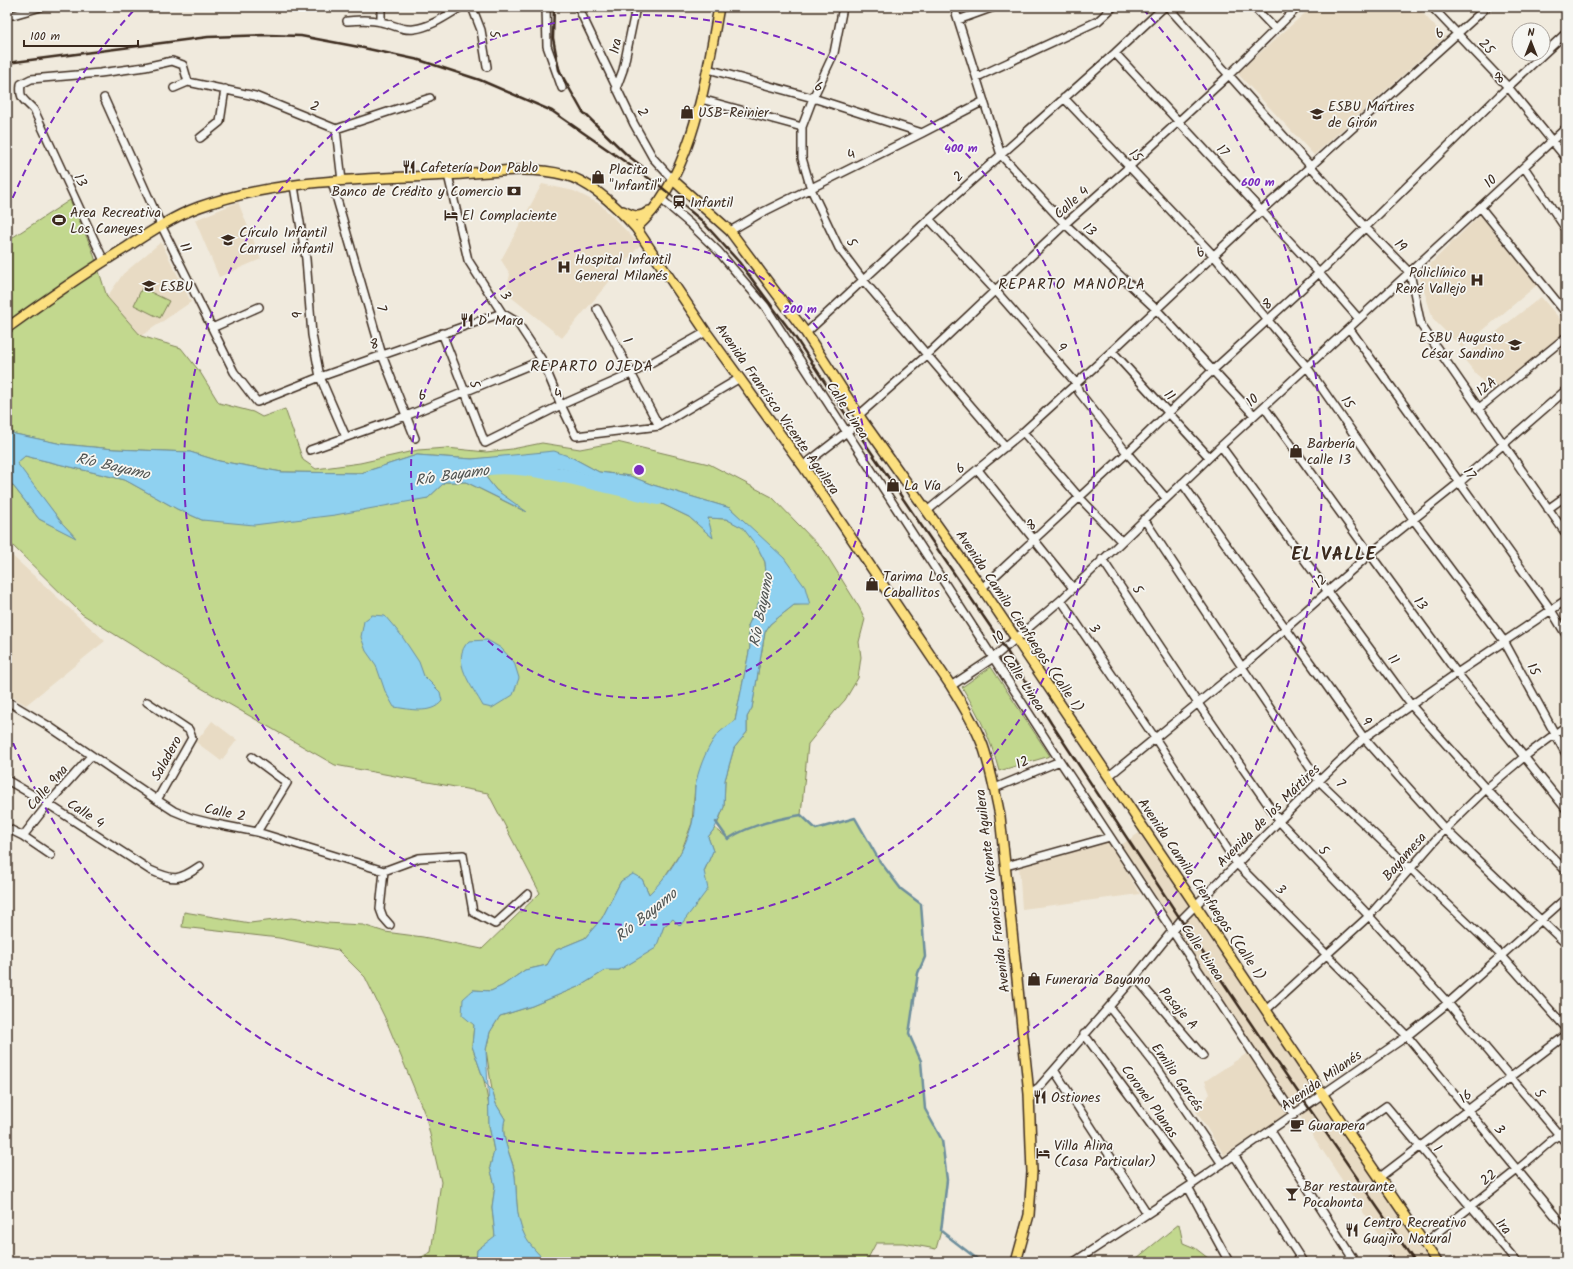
<svg xmlns="http://www.w3.org/2000/svg" width="1573" height="1269" font-family="Kalam,sans-serif">
  <rect width="100%" height="100%" fill="#f0eadd"/>
  <filter id="ink" filterUnits="userSpaceOnUse"><feTurbulence type="fractalNoise" baseFrequency=".025" numOctaves="2"/><feDisplacementMap in="SourceGraphic" scale="8" xChannelSelector="R" yChannelSelector="G"/><feConvolveMatrix kernelMatrix="1 2 1 2 8 2 1 2 1" color-interpolation-filters="sRGB"/></filter>
  <g filter="url(#ink)">
    <path fill="#e8dbc4" d="M1312,7h105l28,30 -131,118 -77,-82z
      M542,184l32,7 26,13 40,41 -78,93 -56,-45 4,-19 -9,-14z
      M238,202l23,57 -42,18 -24,-57z
      M1480,215l57,70 -75,63 -29,-29 -14,-44z
      M161,242l30,60 -50,34 -34,-39 16,-23z
      M1541,297l25,29v6l-73,62 -30,-36z
      M7,551l98,90 -79,64 -19,-11z
      M212,721l25,19 -16,21 -25,-19z
      M1139,833l58,82 235,347h-36l-197,-299 -51,-79 -27,-39z
      M1107,839l33,55 -118,15 -3,-44z
      M1252,1050l38,64 -66,41 -28,-44 14,-17 -5,-13z"/>
    <path fill="#c2d88e" stroke="#7e8156" d="M70,200l22,49 15,48 34,39 40,12 19,24 19,31 34,9 9,5 23,-8 18,51 13,9 44,-6 58,-13 29,-2 39,4 26,-3 30,-6 38,6 37,-7 92,22 63,33 52,54 35,56 6,12 -6,23 2,15 -3,21 -13,22 -10,11 -27,33 -7,71 15,14 39,-11 24,42 22,29 20,15 4,53 -7,16 -9,61 12,27 4,48 17,31 5,40 -6,51 -5,18 -33,-6h-27l-10,19h-321c-6,-8 -16,-17 -21,-26 -10,-21 -6,-45 -10,-67 -4,-16 -14,-33 -9,-50l-9,-15 -4,-14 -6,-40 4,-18 10,-16 32,-10 48,-20 26,-16h13l36,-22 9,-22 9,-7 7,7 33,-75 -5,-14 7,-9 11,9 -9,-12 7,-18 1,-27 9,-32 13,-16v-15l5,-9 13,-76 5,-8 24,-19 16,-1 -54,-71 -26,-25 -77,-23 -23,-9 -31,-4 -28,-15h-70l-29,2 -55,-4 -56,18 -79,-1 -63,-11 -29,-9 -76,-3 -52,-5 -47,-10 -8,-4v-197l3,6z
      M142,288l27,13 -9,17 -26,-13z
      M25,456l100,24 52,29 25,11 226,-22 17,-16h21l58,29 -28,-21 -11,-14 29,-11 44,3 61,15 70,34 23,20 -4,-19 18,1 18,9 14,20 7,14 2,22 -19,42 2,21 -15,74 -8,6 -32,59 -3,37 -11,29 -22,33 -10,9 -7,-15 -21,2 -19,37 -17,20 -29,12 -9,15 -22,5 -23,16 -11,5 -18,-1 1,35 -2,21 12,34 5,26v19l5,26 -4,16 5,19 -3,21 3,30 -18,13 -1,12h-64l19,-10 10,-70 -15,-65 -40,-97 -21,-43 -27,-27 -59,-12 -97,-11 2,-15 66,11 41,-5 35,5 37,2 22,7 38,5 59,12 58,-56 -52,-100 -153,-28 -139,-80 -114,-71 -75,-74v-62l32,41 36,18 -13,-14 -46,-60z
      M991,667l59,89 -51,15c-9,-34 -19,-54 -37,-84z
      M1179,1224l4,19 12,5 18,14h-81z"/>
    <path fill="#8fd1f0" stroke="#6d8e9c" d="M7,430l8,4 47,10 52,5 76,3 29,9 63,11 79,1 56,-18 55,4 82,-8 17,6 28,15 31,4 23,9 77,23 54,50 21,29 5,18h-16l-24,19 -5,8 -13,76 -5,9v15l-13,16 -9,32 -1,27 -9,21 -7,9 5,14 -9,20 4,18 -28,37 -7,-7 -9,7 -8,22 -37,22h-13l-26,16 -48,20 -32,10 -10,16 -4,18 2,36 4,4 4,14 9,15c-5,17 5,34 9,51 4,21 0,45 11,66 4,9 14,18 21,26h-70l1,-12 18,-14 -3,-29 3,-21 -5,-19 4,-16 -5,-26 -1,-39 -4,-6 -12,-34 2,-21 -12,-10 1,-16 10,-9 18,1 11,-5 23,-16 22,-5 9,-15 29,-12 17,-20 19,-37 12,-7 9,5 7,15c20,-19 36,-44 43,-70 3,-12 2,-25 3,-37 3,-16 10,-35 19,-48 5,-8 14,-13 21,-18l15,-74 -2,-21 19,-42 -2,-22 -7,-14 -15,-20 -17,-9 -18,-1 5,20 -24,-21 -70,-34 -61,-15 -44,-3 -29,11 11,14 31,22 -61,-30h-21l-17,16 -93,17 -81,10 -52,-5 -25,-11 -52,-29 -100,-24 -8,7 45,60 14,15 -37,-19 -32,-41z
      M372,615l13,1 16,19 18,27 5,14 16,16 2,9c-11,14 -33,8 -48,6l-9,-16 -9,-26 -10,-14 -5,-14 3,-16z
      M487,640l14,8 13,14 5,16 -6,17 -21,13 -9,-2c-10,-19 -34,-46 -14,-65z"/>
    <g fill="none" stroke-linecap="round" stroke-linejoin="round">
      <path stroke="#6d8e9c" stroke-width="2.5" d="M716,822l12,17c21,-14 48,-20 73,-24l15,14 39,-11 24,42 22,29 20,15 4,53 -7,16 -9,61 12,27 4,48 17,31 5,40 -6,51 40,31"/>
      <path stroke="#8fd1f0" stroke-width="14" d="M489,468c28,-3 57,4 85,10 28,7 56,13 84,20"/>
      <g stroke="#3b2a1e" stroke-width="10">
        <path id="minor" d="M381,7v15
          M472,7l9,23 6,37
          M546,7l1,39 15,42
          M578,7l56,117 19,34 20,22
          M843,7l-9,46 -21,45 -11,29v31l9,31 28,59 24,32 143,167
          M954,7l47,148 64,69 92,86 97,105
          M1168,7l198,221 44,45 11,52 145,209
          M1254,7l21,22
          M1432,7l76,80 58,71
          M13,15l28,-8
          M958,20l36,-13
          M347,21c12,-1 23,-2 34,1 11,2 21,9 33,7 17,-2 32,-13 47,-22
          M1115,53l204,220 40,46
          M708,69l105,29 109,35
          M977,77l121,-56 15,-14
          M174,88l14,-6 67,14 81,33 94,-31
          M616,89l7,-19 13,-63
          M104,98l57,127 51,103 22,44 23,30 63,-25 182,-64
          M1064,98l150,158 93,111 106,152 91,122 62,113
          M701,99l101,28
          M336,129l6,52
          M200,138l20,-16 5,-33
          M1524,167l42,62
          M448,175l20,85 34,53 15,9 25,38 19,45 15,31 83,-10 81,-48
          M332,182l50,173 33,83
          M294,186l12,73 6,76 8,42 26,60
          M661,199l28,24 29,28 47,55 295,455 234,354
          M1481,208l85,105
          M929,219l66,71 81,93 3,9 48,61 39,45
          M730,231l31,-18 161,-80 62,-32
          M104,261l-70,-151c-10,-11 -15,-10 -13,-26l10,-5 69,-6 45,-6 27,-6 11,4 5,17
          M597,309l62,117
          M212,328l47,-21
          M1349,328l202,282 15,25
          M442,333l43,110 76,-38 70,-31 75,-42
          M806,333l123,-114 186,-166 49,-46
          M1112,351l97,106
          M1264,407l106,147 87,119 109,136
          M1478,409l88,-72
          M859,415l68,-60 138,-131 64,-57 100,-92 69,-68
          M1023,432l56,65 42,44
          M1221,446l190,259 75,84 80,82
          M310,450l96,-34 136,-56
          M803,466l59,-46
          M978,470l95,118
          M1182,483l182,255 81,91 121,115
          M1548,509l18,-13
          M927,511l96,-79 89,-81 149,-140 226,-204
          M1144,519l98,148 77,114 183,175 64,72
          M1102,559l95,143 83,120 89,94 79,87 118,140
          M982,588l145,-135 85,-82 107,-98 189,-186 58,-54
          M1061,600l94,138 82,126 170,172 159,193
          M951,686l42,-28 68,-58 160,-154 345,-318
          M7,701l40,24 110,75 17,11 17,7 20,5 46,9 127,39 35,-13 44,-3 10,57 22,12 33,-30
          M147,702l42,28 3,8 -35,62
          M252,757l35,26 -30,49
          M1109,776l133,-109 128,-113 90,-72 106,-92
          M7,780l41,24 102,66c25,11 28,11 50,-4
          M995,788l65,-27
          M7,828l16,8 28,19
          M23,836l25,-32 43,-48
          M1006,866l104,-29
          M384,871l-4,38 3,8 7,8
          M1135,977l68,79
          M1109,1007l44,55 69,102
          M1266,1010l103,-94 76,-87 41,-40 38,-32 42,-31
          M1084,1034l110,149
          M1054,1070l93,143
          M1029,1094l10,-7 15,-17 81,-93 46,-57 138,-139 45,-43 93,-65 109,-73
          M1271,1131l84,131
          M1349,1132l37,-26 131,156
          M1234,1155l69,107
          M1380,1177l186,-142
          M1188,1187l41,75
          M1425,1243l92,-73 49,-42
          M1074,1262l120,-79 213,-147 41,-33 118,-105
          M1389,1262l2,-1"/>
      </g>
      <g stroke="#3b2a1e" stroke-width="12">
        <path id="major" d="M673,180l57,51 76,102 56,87 120,168 341,507 114,167
          M623,211c10,5 17,8 26,0
          M636,228c57,-50 70,-150 83,-221
          M7,328c39,-28 79,-56 120,-81 23,-15 47,-31 72,-40 80,-29 166,-27 249,-32 38,-2 80,-10 117,0 26,7 54,34 71,53l70,104 97,134 148,220c12,19 24,39 32,60 8,23 12,46 17,70l29,278 3,78 -3,43 -13,47"/>
      </g>
      <use href="#minor" stroke="#f6f6f2" stroke-width="7"/>
      <use href="#major" stroke="#fce080" stroke-width="9"/>
      <path stroke="#3b2a1e" stroke-width="2.5" d="M554,7l-1,31 6,32 23,41 45,44 16,12
        M7,63l201,-26 59,-2 34,1 58,11 60,13 61,20 72,31 108,75 41,34 38,42 56,75 59,90 151,221 46,75 138,209 71,105 155,225"/>
    </g>
  </g>
  <g fill="none" stroke="#7b2cbf" stroke-width="2" stroke-dasharray="7 5">
    <circle cx="639" cy="470" r="228"/>
    <circle cx="639" cy="470" r="455"/>
    <path d="M8 209A683 683 0 0 1 135 9M1143 9A683 683 0 1 1 8 731"/>
  </g>
  <defs>
    <g id="shop-bare" transform="scale(1.08)"><path d="M-5-2.5h2.3a2.7 3.5 0 0 1 5.4 0H5L5.5 6h-11ZM-1.5-2.5h3a1.5 2.3 0 0 0-3 0Z" fill="#3b2a1e" stroke="#f6f6f2" stroke-width="2.5" paint-order="stroke"/></g>
    <g id="school-bare" transform="scale(1.08)"><path d="M0-5L7-2L0 1L-7-2ZM-4 1L0 2.5L4 1V4Q0 6-4 4Z" fill="#3b2a1e" stroke="#f6f6f2" stroke-width="2.5" paint-order="stroke"/></g>
    <g id="restaurant-bare" transform="scale(1.08)"><path d="M-5-6h1v4h1v-4h1v4h1v-4h1v5L-1.5 .5V6h-2V.5L-5-1ZM5-6V6H3V1.5H1.5Q1.5-4 5-6Z" fill="#3b2a1e" stroke="#f6f6f2" stroke-width="2.5" paint-order="stroke"/></g>
    <g id="bank-bare" transform="scale(1.08)"><path d="M-6-4H6V4H-6ZM0-2.3a2.3 2.3 0 1 0 0 4.6a2.3 2.3 0 1 0 0-4.6Z" fill="#3b2a1e" stroke="#f6f6f2" stroke-width="2.5" paint-order="stroke"/></g>
    <g id="station-bare" transform="scale(1.08)"><path d="M-3-6H3Q5-6 5-4V2Q5 4 3 4L4.5 6H3L1.5 4h-3L-3 6H-4.5L-3 4Q-5 4-5 2V-4Q-5-6-3-6ZM-3.5-4v3h7v-3ZM-3.5 1v1.5H-2V1ZM2 1v1.5H3.5V1Z" fill="#3b2a1e" stroke="#f6f6f2" stroke-width="2.5" paint-order="stroke"/></g>
    <g id="hotel-bare" transform="scale(1.08)"><path d="M-6-4.5h1.5V1H6V5H4.5V3h-9V5H-6ZM-4 0a1.8 1.8 0 1 1 3.6 0ZM.5 0V-2.5h3Q6-2.5 6 0Z" fill="#3b2a1e" stroke="#f6f6f2" stroke-width="2.5" paint-order="stroke"/></g>
    <g id="stadium-bare" transform="scale(1.08)"><path d="M0-5a6.5 5 0 1 0 0 10a6.5 5 0 1 0 0-10ZM-3.5-1.8h7v3.6h-7Z" fill="#3b2a1e" stroke="#f6f6f2" stroke-width="2.5" paint-order="stroke"/></g>
    <g id="hospital-bare" transform="scale(1.08)"><path d="M-5-5h3v3.5h4V-5h3V5h-3V1.5h-4V5h-3Z" fill="#3b2a1e" stroke="#f6f6f2" stroke-width="2.5" paint-order="stroke"/></g>
    <g id="cafe-bare" transform="scale(1.08)"><path d="M-5.5-4.5H6V0H3Q3 3.5 0 3.5H-2.5Q-5.5 3.5-5.5 0ZM3-3.2v2h1.7v-2ZM-6 4.5H4V6H-6Z" fill="#3b2a1e" stroke="#f6f6f2" stroke-width="2.5" paint-order="stroke"/></g>
    <g id="bar-bare" transform="scale(1.08)"><path d="M-6-5H6L.8 .8V4.5H3.5V6h-7V4.5H-.8V.8Z" fill="#3b2a1e" stroke="#f6f6f2" stroke-width="2.5" paint-order="stroke"/></g>
  </defs>
  <g fill-rule="evenodd">
    <use href="#shop-bare" x="687" y="112"/>
    <use href="#school-bare" x="1317" y="114"/>
    <use href="#restaurant-bare" x="409" y="167"/>
    <use href="#shop-bare" x="598" y="177"/>
    <use href="#bank-bare" x="514" y="191"/>
    <use href="#station-bare" x="679" y="202"/>
    <use href="#hotel-bare" x="451" y="215"/>
    <use href="#stadium-bare" x="59" y="220"/>
    <use href="#school-bare" x="228" y="240"/>
    <use href="#hospital-bare" x="564" y="267"/>
    <use href="#hospital-bare" x="1477" y="280"/>
    <use href="#school-bare" x="149" y="286"/>
    <use href="#restaurant-bare" x="467" y="320"/>
    <use href="#school-bare" x="1515" y="345"/>
    <use href="#shop-bare" x="1296" y="451"/>
    <use href="#shop-bare" x="893" y="485"/>
    <use href="#shop-bare" x="872" y="584"/>
    <use href="#shop-bare" x="1034" y="979"/>
    <use href="#restaurant-bare" x="1040" y="1097"/>
    <use href="#cafe-bare" x="1297" y="1125"/>
    <use href="#hotel-bare" x="1043" y="1153"/>
    <use href="#bar-bare" x="1292" y="1194"/>
    <use href="#restaurant-bare" x="1352" y="1230"/>
  </g>
  <g text-anchor="middle" stroke-width="3.5" stroke-linejoin="round" paint-order="stroke">
    <g font-size="14" fill="#3b2a1e" stroke="#f6f6f2">
      <text transform="translate(1439 33) rotate(-42)" y="5">6</text>
      <text transform="translate(495 34) rotate(77)" y="5">5</text>
      <text transform="translate(615 46) rotate(-79)" y="5">1ra</text>
      <text transform="translate(1487 46) rotate(47)" y="5">25</text>
      <text transform="translate(1499 78) rotate(-44)" y="5">8</text>
      <text transform="translate(819 86) rotate(17)" y="5">6</text>
      <text transform="translate(315 106) rotate(22)" y="5">2</text>
      <text transform="translate(643 112) rotate(62)" y="5">2</text>
      <text transform="translate(1223 150) rotate(47)" y="5">17</text>
      <text transform="translate(851 154) rotate(-27)" y="5">4</text>
      <text transform="translate(1136 155) rotate(47)" y="5">15</text>
      <text transform="translate(958 176) rotate(-42)" y="5">2</text>
      <text transform="translate(81 180) rotate(65)" y="5">13</text>
      <text transform="translate(1490 181) rotate(-43)" y="5">10</text>
      <text transform="translate(1071 202) rotate(-42)" y="5">Calle 4</text>
      <text transform="translate(1090 229) rotate(43)" y="5">13</text>
      <text transform="translate(852 242) rotate(58)" y="5">5</text>
      <text transform="translate(1401 245) rotate(46)" y="5">19</text>
      <text transform="translate(186 247) rotate(64)" y="5">11</text>
      <text transform="translate(1200 252) rotate(-43)" y="5">6</text>
      <text transform="translate(506 295) rotate(58)" y="5">3</text>
      <text transform="translate(1267 304) rotate(-43)" y="5">8</text>
      <text transform="translate(382 308) rotate(74)" y="5">7</text>
      <text transform="translate(297 315) rotate(-95)" y="5">9</text>
      <text transform="translate(628 340) rotate(62)" y="5">1</text>
      <text transform="translate(374 344) rotate(-19)" y="5">8</text>
      <text transform="translate(1062 347) rotate(49)" y="5">9</text>
      <text transform="translate(475 384) rotate(69)" y="5">5</text>
      <text transform="translate(1486 386) rotate(-38)" y="5">12A</text>
      <text transform="translate(558 393) rotate(-25)" y="5">4</text>
      <text transform="translate(422 395) rotate(-23)" y="5">6</text>
      <text transform="translate(1170 395) rotate(48)" y="5">11</text>
      <text transform="translate(1252 400) rotate(-42)" y="5">10</text>
      <text transform="translate(1348 402) rotate(55)" y="5">15</text>
      <text transform="translate(778 409) rotate(55)" y="5">Avenida Francisco Vicente Aguilera</text>
      <text transform="translate(848 410) rotate(57)" y="5">Calle Linea</text>
      <text transform="translate(960 468) rotate(-39)" y="5">6</text>
      <text transform="translate(1470 473) rotate(54)" y="5">17</text>
      <text transform="translate(1031 525) rotate(-44)" y="5">8</text>
      <text transform="translate(1320 581) rotate(-41)" y="5">12</text>
      <text transform="translate(1138 589) rotate(56)" y="5">5</text>
      <text transform="translate(1421 603) rotate(54)" y="5">13</text>
      <text transform="translate(1020 621) rotate(56)" y="5">Avenida Camilo Cienfuegos (Calle 1)</text>
      <text transform="translate(1095 628) rotate(56)" y="5">3</text>
      <text transform="translate(998 637) rotate(-39)" y="5">10</text>
      <text transform="translate(1394 659) rotate(53)" y="5">11</text>
      <text transform="translate(1534 669) rotate(62)" y="5">15</text>
      <text transform="translate(1024 682) rotate(57)" y="5">Calle Linea</text>
      <text transform="translate(1367 721) rotate(54)" y="5">9</text>
      <text transform="translate(166 758) rotate(-61)" y="5">Saladero</text>
      <text transform="translate(1022 762) rotate(-22)" y="5">12</text>
      <text transform="translate(1341 783) rotate(43)" y="5">7</text>
      <text transform="translate(47 787) rotate(-49)" y="5">Calle 9na</text>
      <text transform="translate(225 812) rotate(12)" y="5">Calle 2</text>
      <text transform="translate(86 813) rotate(33)" y="5">Calle 4</text>
      <text transform="translate(1268 815) rotate(-45)" y="5">Avenida de los Mártires</text>
      <text transform="translate(1324 850) rotate(46)" y="5">5</text>
      <text transform="translate(1404 856) rotate(-49)" y="5">Bayamesa</text>
      <text transform="translate(1202 889) rotate(56)" y="5">Avenida Camilo Cienfuegos (Calle 1)</text>
      <text transform="translate(1281 889) rotate(45)" y="5">3</text>
      <text transform="translate(992 891) rotate(-97)" y="5">Avenida Francisco Vicente Aguilera</text>
      <text transform="translate(1203 952) rotate(56)" y="5">Calle Linea</text>
      <text transform="translate(1179 1008) rotate(49)" y="5">Pasaje A</text>
      <text transform="translate(1178 1077) rotate(55)" y="5">Emilio Garcés</text>
      <text transform="translate(1321 1080) rotate(-35)" y="5">Avenida Milanés</text>
      <text transform="translate(1540 1093) rotate(49)" y="5">5</text>
      <text transform="translate(1465 1096) rotate(-37)" y="5">16</text>
      <text transform="translate(1150 1101) rotate(54)" y="5">Coronel Planas</text>
      <text transform="translate(1500 1129) rotate(51)" y="5">3</text>
      <text transform="translate(1438 1148) rotate(50)" y="5">1</text>
      <text transform="translate(1488 1177) rotate(-39)" y="5">22</text>
      <text transform="translate(1504 1226) rotate(50)" y="5">1ra</text>
    </g>
    <g font-size="14" fill="#3b2a1e" stroke="#f6f6f2" text-anchor="start">
      <text x="1328" y="111">ESBU Mártires<tspan x="1328" dy="16">de Girón</tspan></text>
      <text x="698" y="117">USB-Reinier</text>
      <text x="420" y="172">Cafetería Don Pablo</text>
      <text x="609" y="174">Placita<tspan x="609" dy="16">"Infantil"</tspan></text>
      <text x="503" y="196" text-anchor="end">Banco de Crédito y Comercio</text>
      <text x="690" y="207">Infantil</text>
      <text x="70" y="217">Area Recreativa<tspan x="70" dy="16">Los Caneyes</tspan></text>
      <text x="462" y="220">El Complaciente</text>
      <text x="239" y="237">Círculo Infantil<tspan x="239" dy="16">Carrusel infantil</tspan></text>
      <text x="575" y="264">Hospital Infantil<tspan x="575" dy="16">General Milanés</tspan></text>
      <text x="1466" y="277" text-anchor="end">Policlínico<tspan x="1466" dy="16">René Vallejo</tspan></text>
      <text x="160" y="291">ESBU</text>
      <text x="478" y="325">D' Mara</text>
      <text x="1504" y="342" text-anchor="end">ESBU Augusto<tspan x="1504" dy="16">César Sandino</tspan></text>
      <text x="1307" y="448">Barbería<tspan x="1307" dy="16">calle 13</tspan></text>
      <text x="904" y="490">La Vía</text>
      <text x="883" y="581">Tarima Los<tspan x="883" dy="16">Caballitos</tspan></text>
      <text x="1045" y="984">Funeraria Bayamo</text>
      <text x="1051" y="1102">Ostiones</text>
      <text x="1308" y="1130">Guarapera</text>
      <text x="1054" y="1150">Villa Alina<tspan x="1054" dy="16">(Casa Particular)</tspan></text>
      <text x="1303" y="1191">Bar restaurante<tspan x="1303" dy="16">Pocahonta</tspan></text>
      <text x="1363" y="1227">Centro Recreativo<tspan x="1363" dy="16">Guajiro Natural</tspan></text>
    </g>
    <g font-size="15" letter-spacing="1" fill="#3b2a1e" stroke="#f6f6f2">
      <text x="1072" y="289">REPARTO MANOPLA</text>
      <text x="592" y="371">REPARTO OJEDA</text>
    </g>
    <g font-size="15" font-style="italic" fill="#505452" stroke="#f6f6f2">
      <text transform="translate(113 466) rotate(13)" y="5">Río Bayamo</text>
      <text transform="translate(452 475) rotate(-8)" y="5">Río Bayamo</text>
      <text transform="translate(761 610) rotate(-79)" y="5">Río Bayamo</text>
      <text transform="translate(646 915) rotate(-39)" y="5">Río Bayamo</text>
    </g>
    <g font-size="18" font-weight="bold" letter-spacing="1" fill="#3b2a1e" stroke="#f6f6f2">
      <text x="1334" y="560">EL VALLE</text>
    </g>
  </g>
  <circle cx="639" cy="470" r="6" fill="#7b2cbf" stroke="#f6f6f2" stroke-width="2"/>
  <g font-size="12" text-anchor="middle" font-weight="bold" fill="#7b2cbf" stroke="#f6f6f2" stroke-width="3.5" stroke-linejoin="round" paint-order="stroke">
    <text x="961" y="152">400 m</text>
    <text x="1258" y="186">600 m</text>
    <text x="800" y="313">200 m</text>
  </g>
  <rect width="1573" height="1269" fill="none" stroke="#f6f6f2" stroke-width="24"/>
  <rect x="12" y="12" width="1549" height="1245" fill="none" stroke="#3b2a1e" stroke-width="1.5" filter="url(#ink)"/>
  <g transform="translate(1531 42)"><circle r="19" fill="#f6f6f2" stroke="#aba49d"/>
  <path d="M0-3L7 15L0 10L-7 15Z" fill="#3b2a1e"/>
  <text y="-6" font-size="11" font-weight="bold" text-anchor="middle" fill="#3b2a1e">N</text>
  </g>
  <path d="M24 40v6h114v-6" fill="none" stroke="#3b2a1e" stroke-width="2"/>
  <text x="30" y="40" font-size="12" fill="#3b2a1e" stroke="#f6f6f2" stroke-width="3" paint-order="stroke">100 m</text>
</svg>
